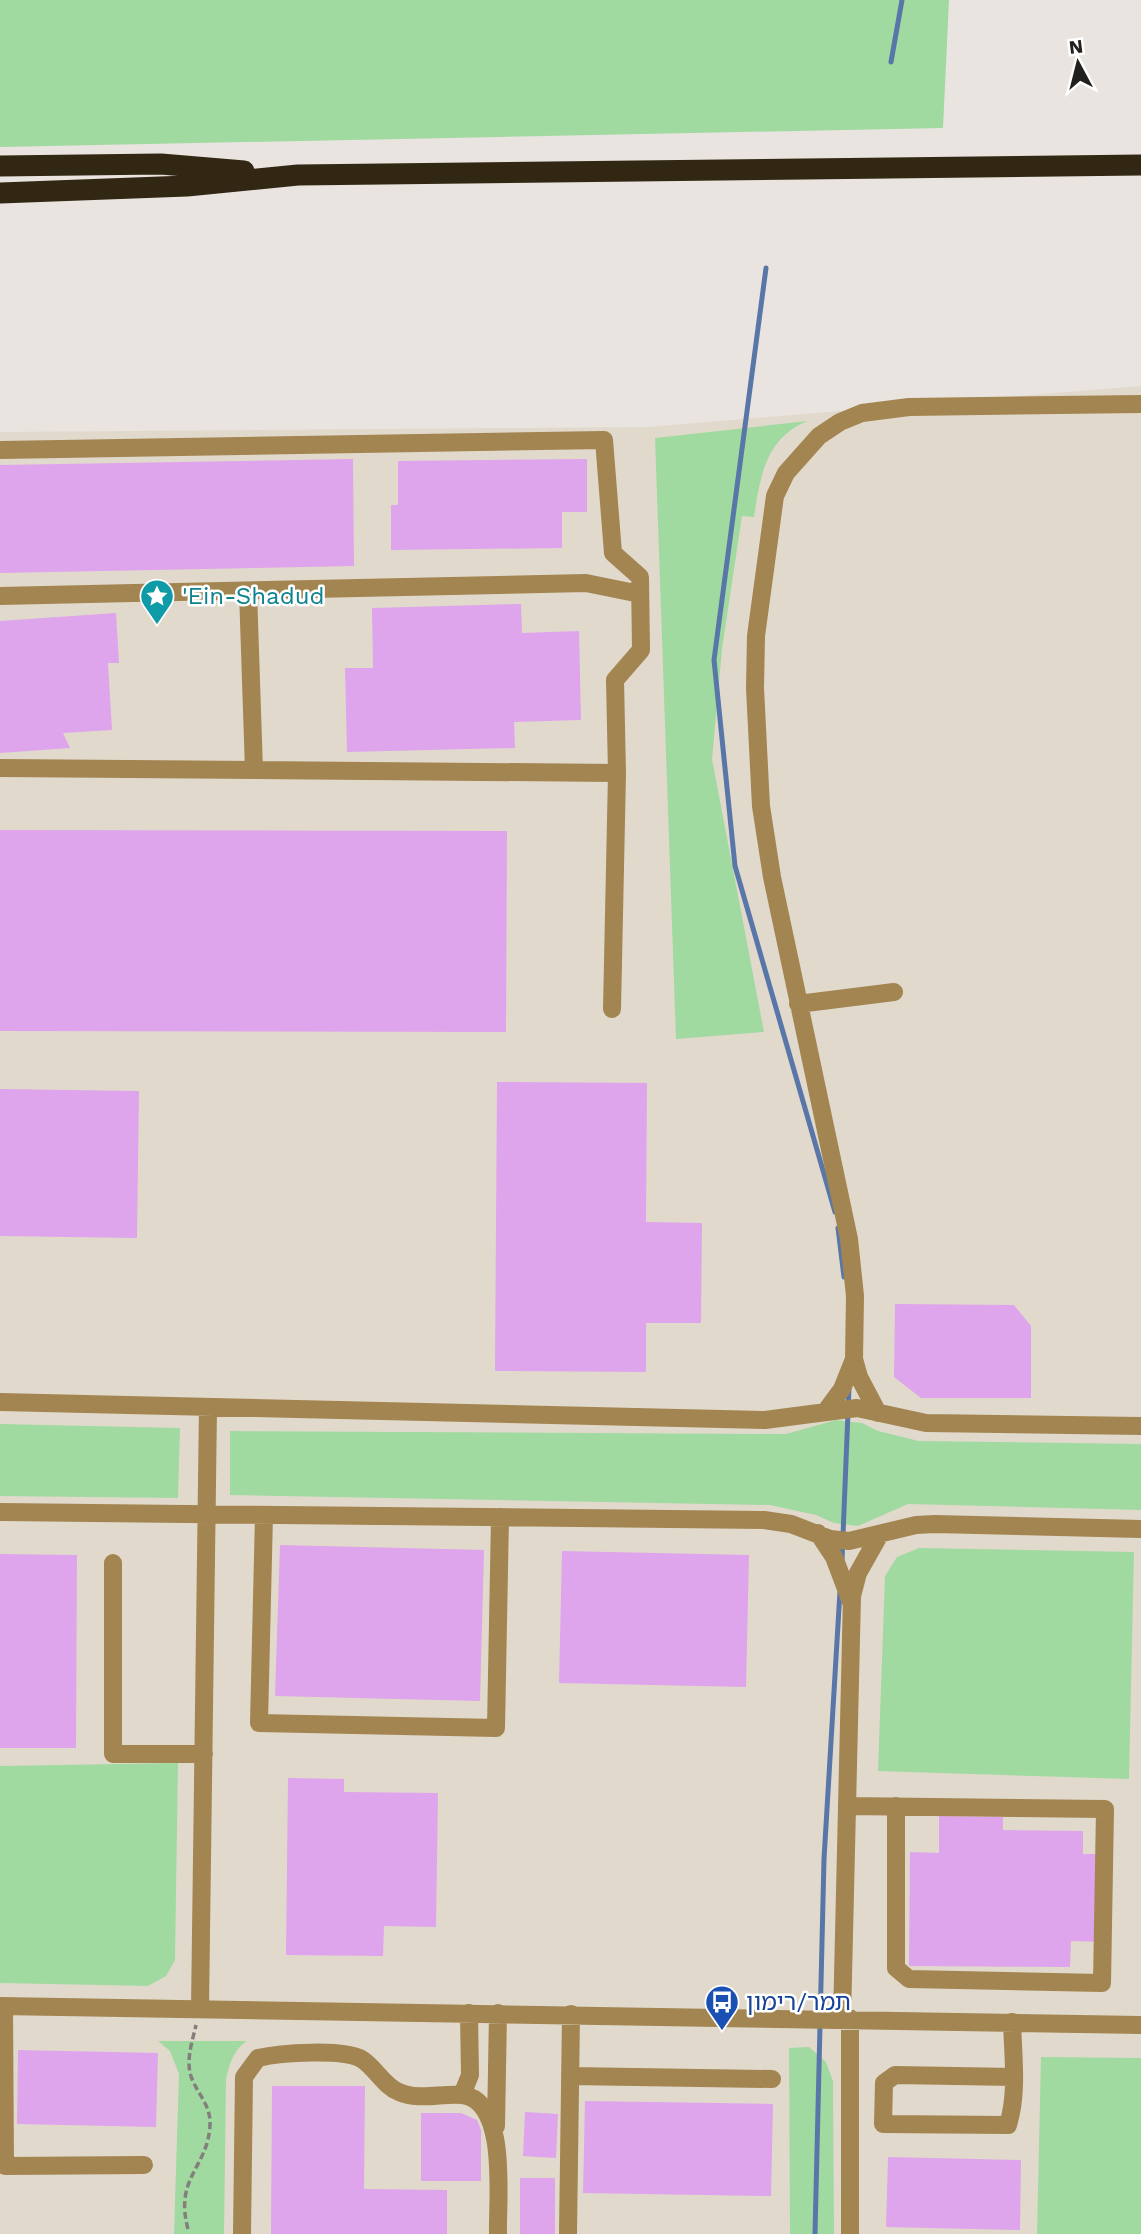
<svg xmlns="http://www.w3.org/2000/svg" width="1141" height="2234" font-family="'Work Sans','Noto Sans Hebrew',sans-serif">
  <rect width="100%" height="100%" fill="#e9e4df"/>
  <path fill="#e2d9cd" d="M1141,386v1848h-1141v-1802l647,-5z"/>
  <path fill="#a0daa1" d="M0,0h949l-6,128 -943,19z
    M808,421c-42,16 -48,56 -54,96l-12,-1 -20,133 -10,110 52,273 -88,7 -21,-601z
    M836,1420l26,3 16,8 41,10 222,3v66l-233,-6 -50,22 -24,-3 -18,-8 -46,-10 -540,-10v-64l556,3z
    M0,1424l180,4 -2,70 -178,-2z
    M919,1548l215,4 -5,227 -251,-8 7,-195 12,-19z
    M178,1763l-3,197 -9,16 -18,10 -148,-3v-217z
    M158,2041h89c-14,9 -17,23 -21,38l-2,155h-50l5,-160 -9,-23z
    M809,2047l17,15 7,19 1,153h-44l-1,-186z
    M1041,2057l100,1v176h-104z"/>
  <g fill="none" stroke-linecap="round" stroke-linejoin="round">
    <path stroke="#5976a8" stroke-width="5" d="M891,62l11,-62
      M766,268l-52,392 21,206 100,346
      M838,1228l6,49
      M842,1560l7,-172
      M815,2234l9,-375 16,-268"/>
  </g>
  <path fill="#dea4ec" d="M353,459l1,107 -354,7v-108z
    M587,459v53h-25v36l-171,2v-45h7v-44z
    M521,604l1,29 57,-2 2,89 -67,2 1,26 -168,4 -2,-84h28l-1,-60z
    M116,613l3,50h-11l4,67 -49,3 7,15 -70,5v-132z
    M0,830l507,1 -1,201 -506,-1z
    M497,1082l150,1 -1,139 56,1 -1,100h-55v49l-151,-1z
    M0,1089l139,2 -2,147 -137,-2z
    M895,1304l119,1 17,21v72h-110l-27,-21z
    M280,1545l204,5 -4,151 -205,-5z
    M562,1551l187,4 -3,132 -187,-4z
    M0,1554l77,1 -1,193h-76z
    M288,1778l56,1v13l94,1 -2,134 -52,-1 -1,30 -97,-1z
    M939,1816l64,1v13l80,1v23h19l-1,88 -30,-1 -1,26 -161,-1 1,-114 29,1z
    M18,2050l140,3 -2,74 -139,-3z
    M272,2086h93l-1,103 83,1v44h-176z
    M585,2101l188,3 -2,92 -188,-3z
    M525,2112l33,2 -2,44 -33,-2z
    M421,2113h40l16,7 4,10v51h-60z
    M888,2157l133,3 -1,70 -134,-3z
    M520,2178h35v56h-35z"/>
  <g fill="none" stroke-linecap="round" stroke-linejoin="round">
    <path stroke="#827f7c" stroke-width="3.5" stroke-dasharray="7 3.5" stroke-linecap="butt" d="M188,2229c-14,-52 20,-61 22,-104 1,-19 -11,-29 -18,-46 -7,-17 0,-36 4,-54"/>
    <path stroke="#a28550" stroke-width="18" d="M0,450l604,-10 9,113 27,24 1,73 -26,30 2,93 -617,-5
      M248,591l6,179
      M0,596l586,-13 54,11
      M798,1004l96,-12
      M612,1009l5,-236
      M0,1402l765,18 92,-12 69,15 215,3
      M825,1412l17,-23 12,-30
      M878,1413l-19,-36 -5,-18 1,-63 -6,-57 -77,-362 -11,-71 -6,-118 1,-52 19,-140 11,-23 33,-37 21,-14 22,-9 47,-6 232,-3
      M0,1512l764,8 27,4 39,15 19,2 67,-16 19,-1 206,5
      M264,1515l-5,208 237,5 4,-211
      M818,1533l16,24 17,45
      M113,1563v191h91
      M847,1806l258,3 -3,174 -193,-4 -13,-11v-162
      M0,2006l1141,19
      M4,2006l1,160 139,-1
      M200,2009l8,-602
      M842,2019l10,-423 6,-23 22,-39
      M1012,2022c1,34 6,71 -4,103l-125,-1 1,-41 11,-8 119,2
      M570,2076l202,3
      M462,2095l8,-20 -1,-62
      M496,2126l2,-113
      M242,2234l2,-157 14,-19c21,-5 87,-10 105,2 13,9 21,26 36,32 20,9 43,1 63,3 47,5 35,106 36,139
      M568,2234l3,-220
      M850,2234v-216"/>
    <path stroke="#312713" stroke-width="21" d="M0,166l161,-2 83,7
      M0,193l187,-7 111,-11 843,-10"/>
  </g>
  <defs>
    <g id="sight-pin" transform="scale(1.75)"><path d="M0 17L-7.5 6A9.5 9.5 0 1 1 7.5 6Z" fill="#0f9aa8" stroke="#fff"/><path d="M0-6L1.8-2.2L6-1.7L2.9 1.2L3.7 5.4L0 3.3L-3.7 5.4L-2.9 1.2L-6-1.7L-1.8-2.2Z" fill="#fff"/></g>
    <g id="bus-pin" transform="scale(1.75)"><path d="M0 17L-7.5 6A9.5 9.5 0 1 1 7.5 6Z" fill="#1a4fb4" stroke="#fff"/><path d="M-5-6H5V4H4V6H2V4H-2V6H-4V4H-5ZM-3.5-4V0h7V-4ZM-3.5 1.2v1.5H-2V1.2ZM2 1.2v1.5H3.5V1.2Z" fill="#fff"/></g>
  </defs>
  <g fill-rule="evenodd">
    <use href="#sight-pin" x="157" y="596"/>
    <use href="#bus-pin" x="722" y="2002"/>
  </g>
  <g text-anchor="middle" stroke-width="5" stroke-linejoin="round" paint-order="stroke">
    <g font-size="24" fill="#0d838f" stroke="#fff" text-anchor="start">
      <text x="182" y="604">'Ein-Shadud</text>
    </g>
    <g font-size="24" fill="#164399" stroke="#fff" text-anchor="start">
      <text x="746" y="2010">תמר/רימון</text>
    </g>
  </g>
  <g transform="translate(1078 63) rotate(353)" stroke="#ffffff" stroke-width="5" paint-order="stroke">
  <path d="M0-5L12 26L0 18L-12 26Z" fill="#21201e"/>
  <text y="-10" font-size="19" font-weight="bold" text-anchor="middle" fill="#21201e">N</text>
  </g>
</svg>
